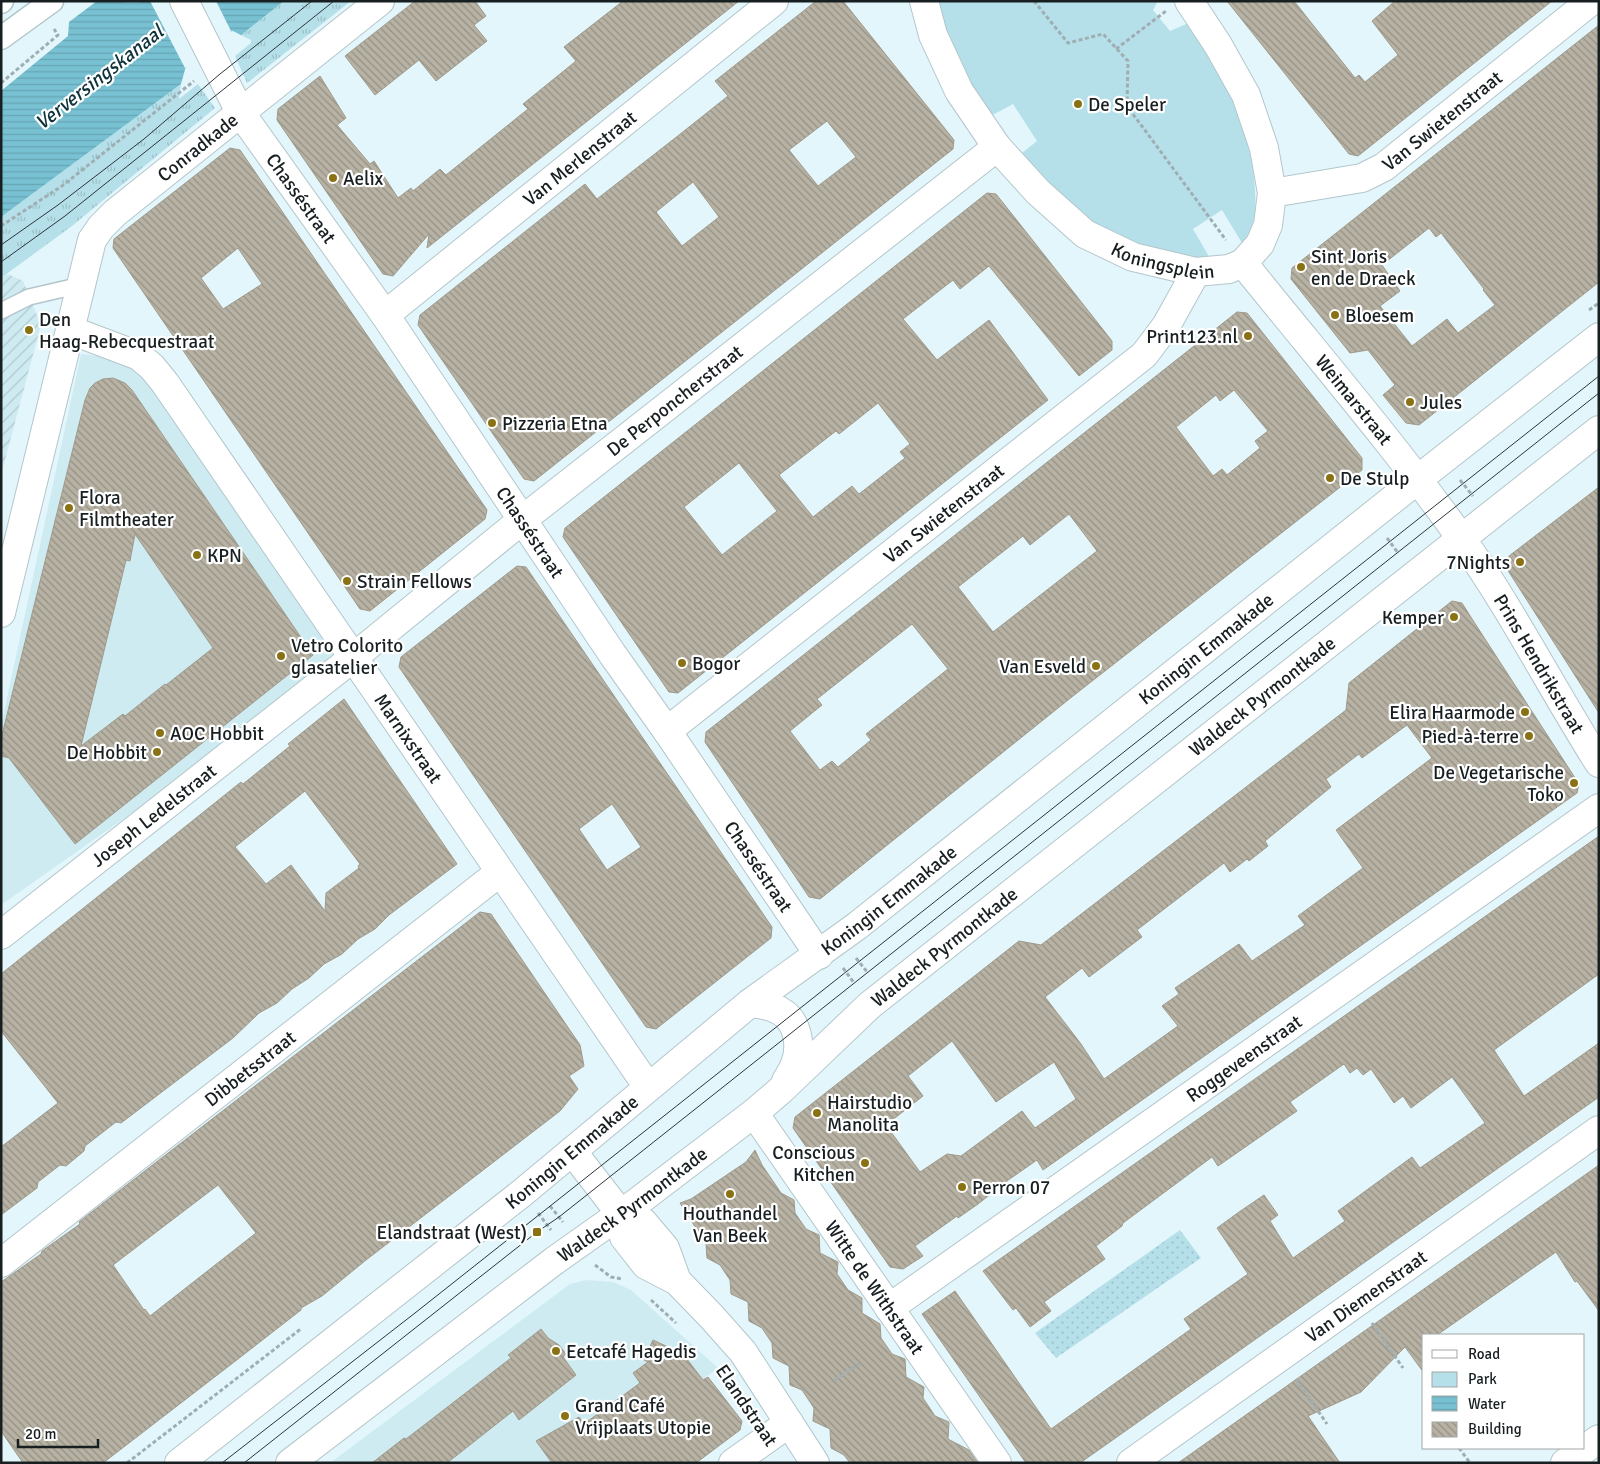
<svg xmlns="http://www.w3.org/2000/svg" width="1600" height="1464" font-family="Signika,sans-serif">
  <defs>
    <pattern id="industrial-furrows" width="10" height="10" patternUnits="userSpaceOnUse" patternTransform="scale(1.25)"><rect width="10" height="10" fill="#ceebf2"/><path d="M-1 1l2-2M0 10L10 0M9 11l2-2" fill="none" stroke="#b0c9cf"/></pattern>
    <pattern id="grass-tufts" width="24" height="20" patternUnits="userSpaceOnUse" patternTransform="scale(1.25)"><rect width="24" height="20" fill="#b5e0ea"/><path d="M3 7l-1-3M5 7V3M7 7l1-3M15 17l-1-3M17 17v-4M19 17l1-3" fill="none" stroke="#9bc0c8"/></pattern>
    <pattern id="garden-dots" width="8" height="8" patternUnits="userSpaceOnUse" patternTransform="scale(1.25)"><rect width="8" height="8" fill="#b5e0ea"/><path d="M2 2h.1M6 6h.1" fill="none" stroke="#9bc0c8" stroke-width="1.8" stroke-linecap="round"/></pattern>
    <pattern id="water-rules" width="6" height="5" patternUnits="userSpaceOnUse" patternTransform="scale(1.25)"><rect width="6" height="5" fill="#77c1d2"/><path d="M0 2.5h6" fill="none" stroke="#66a5b4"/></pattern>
    <pattern id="building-back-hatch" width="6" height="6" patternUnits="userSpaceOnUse" patternTransform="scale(1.25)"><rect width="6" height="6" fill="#b7b2a3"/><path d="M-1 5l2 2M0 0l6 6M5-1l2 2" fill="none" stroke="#949084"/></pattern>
  </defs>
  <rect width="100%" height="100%" fill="#e3f6fb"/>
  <path fill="#ceebf2" d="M81,354l48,6 19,13 206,284 -353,248v-179z
    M586,1280l27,2 18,8 87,78 -129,95h-259l240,-179z"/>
  <path fill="url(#industrial-furrows)" d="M8,274l15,7 18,44 -40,150v-197z"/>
  <path fill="url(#grass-tufts)" d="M284,1h67l-104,82 -12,-27 16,-13v-3l-10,-5z
    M181,84l-2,15 19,-15 17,24 -143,118 -71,52v-61z"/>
  <path fill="#b5e0ea" d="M933,1h225l-5,9 17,21 23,-10c10,19 23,38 32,57 17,37 39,110 27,149 -2,6 -7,11 -10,16l-20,-33 -29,19 18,31 -29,2 -64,-22 -45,-28 -56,-55 20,-16 -24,-37 -26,14 -27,-44z"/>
  <path fill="url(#garden-dots)" d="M1180,1230l21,28 -145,100 -21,-25z"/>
  <path fill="url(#water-rules)" d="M97,1c10,0 42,3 49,0h138l-43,34 -8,-4 -6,1 -41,34 -5,18 -180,133v-126l67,-55 1,-14z"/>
  <path fill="#e3f6fb" d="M150,1h66l15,30 -46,37z"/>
  <path fill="url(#building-back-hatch)" stroke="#9f9a8c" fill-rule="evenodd" d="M415,1h60l11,15 -12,9 13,16 -51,40 -17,-21 -44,35 -30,-39z
    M623,1h116l-312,247 2,-14 -36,42 -10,-2 -106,-154 1,-11 42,-33 26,42 -9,7 33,39 4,-3 24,37 13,-10 2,3 27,-22 6,6 82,-66 -5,-5 53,-43 -12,-14z
    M816,1h27l111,139 -1,9 -419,332 -10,-2 -106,-154 2,-10 165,-131 12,15 82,-64 49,-39 -13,-15zM827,121l29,36 -38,29 -29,-36zM693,182l26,35 -37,29 -26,-34z
    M1227,1h67l61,77 4,-3 6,7 33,-27 -26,-34 23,-20h157l-194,155 -9,-2z
    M1599,25v257l-180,143 -13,-2 -23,-28 12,-10 -27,-35 -18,3 -59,-74 1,-11zM1429,228l7,9 5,-4 43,56 -1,1 12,15 -37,28 -11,-14 -35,27 -32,-40 20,-15 -18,-26z
    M230,148l10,2 247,360 -2,9 -115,92 -10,-2 -247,-361 1,-9zM238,248l24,36 -39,25 -22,-31z
    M987,193l9,1 27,34 89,113v9l-33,26 -90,-110 -29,23 -7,-9 -50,39 34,41 52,-40 59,80 -370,293 -9,-1 -106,-155 2,-9zM878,403l32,41 -10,8 5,6 -46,36 -7,-8 -39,31 -34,-42 57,-44 3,3zM739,463l38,48 -55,44 -38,-48z
    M1237,312l10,1 115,145v12l-289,226 -253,203 -11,-2 -104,-155 1,-10zM1234,390l34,41 -13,10 5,7 -33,27 -5,-6 -9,7 -37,-49 40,-32 4,6zM1069,514l28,37 -104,81 -35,-45 65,-51 7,9zM912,624l36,45 -82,65 5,6 -33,27 -6,-6 -12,9 -30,-39 32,-26 -5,-6z
    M113,378l12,5 7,7 181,265 -238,189 -66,-86 -8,-2v-17l84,-339 5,-12 5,-5 8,-4zM135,534l78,114 -47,37 -1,-1 -40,32 -2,-2 -42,32 45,-186 4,1z
    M1599,487v226l-92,-144 2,-13z
    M517,566l9,1 246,360 -1,11 -115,91 -10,-2 -247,-360 2,-10zM612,804l29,43 -34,23 -28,-41z
    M1452,601l10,2 12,19 105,162 -2,9 -534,377 -6,-10 -46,32 1,1 -14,11 -20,14 -1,-2 -42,30 8,10 -20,13 -13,-2 -97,-139 2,-11 224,-176 22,4 305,-235 3,-27zM1407,725l25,33 -96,72 27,38 -65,48 7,9 -53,36 -13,-17 -64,44 4,6 -17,12 16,20 -74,53 -23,-35 -36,-47 37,-29 7,9 53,-40 -5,-7 87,-67 6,9 17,-13 2,2 19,-15 -3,-5 66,-54 -5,-8 33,-25 3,4zM952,1041l44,61 58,-40 22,37 -41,29 -13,-17 -61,45 -14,-2 -27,18 -34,-47 37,-29 -15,-20z
    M344,699l113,165 -68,51 -14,14 -17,10 -16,15 -18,10 -15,14 -17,11 -15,14 -18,10 -26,25 -112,85 -5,-1 -31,24 -1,5 -18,15 -6,-1 -22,17 -1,6 -36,27v-68l57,-44 -57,-72v-57l240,-192 2,2 47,-38 -2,-2zM305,791l55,73 -2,2 1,2 -33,25 -1,18 -34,-46 -25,19 -31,-37z
    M1599,836v138l-105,76 30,46 75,-53v54l-519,366h-54l-104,-149 33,-23 96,138 140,-100 -7,-10 64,-45 -31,-46 22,-16 25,-17 14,20 -8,6 23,37 52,-37 -7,-10 74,-54 8,11 65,-45 -33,-46 -41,31 -8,-12 -9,7 -23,-34 -8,6 -6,-7 -7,5 -6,-9 -54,38 7,9 -79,55 -6,-9 -89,66 -1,3 -26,20 9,13 -61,43 7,9 -21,16 -14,-19 -3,2 -30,-39z
    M480,912l11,2 89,131 4,21 -15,10 9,13 -18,22 -194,149 -44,36 -21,12v2l-63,49 -135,104h-80l-22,-32v-149l40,-28 1,-3 38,-27 -1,-2 5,-4zM218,1185l38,48 -106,83 -5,-7 -1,1 -31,-45z
    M755,1150l7,15 19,28 13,7 1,13 11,16 13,6 1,18 18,9 -1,12 11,16 14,8v15l18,11 1,14 11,16 13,5 1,18 18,10 -1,11 12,18 14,6 -1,17 21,11 9,13h-128l-6,-8 -13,-7 -1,-19 -17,-8 1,-13 -12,-18 -12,-5 -1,-19 -16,-8 -1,-15 -10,-15 -13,-7 -1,-19 -17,-8 -1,-14 -10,-15 -13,-7 -1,-14 -26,-41 11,-4 55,-37z
    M1599,1165v146l-22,-30 -2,1 -19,-30 -119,83h-13v38l-19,-26 -44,45 -53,24 32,47h-162z
    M541,1329l7,9 11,7 7,9 -3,3 13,18 -57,45 -6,-9 -66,52h-75l32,-25 2,1 105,-81 -3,-3z
    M653,1340l30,14 20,26 5,-3 34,44 -2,9 -44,33h-144l-16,-22 43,-24 5,7 56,-41 -7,-10 15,-11 -4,-2z"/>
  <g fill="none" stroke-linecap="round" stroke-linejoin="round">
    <g stroke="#b3c6cb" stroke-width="18">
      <path id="service" d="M1,311l28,-14 52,-12"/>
    </g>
    <g stroke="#b3c6cb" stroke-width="25">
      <path id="pedestrian" d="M1,2l1,-1
        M1,38l51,-37"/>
    </g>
    <g stroke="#b3c6cb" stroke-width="30">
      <g id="minor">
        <path id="s1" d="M184,1l56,111 145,203 228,340 54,76 152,224"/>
        <path id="s2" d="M924,1l9,34 26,56 38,56 41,45 47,42 48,23 63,15 33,-3 14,-6 17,-19 8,-19 4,-32 -8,-45 -18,-53 -28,-50 -29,-44"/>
        <path id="s3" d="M1272,193l90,-15 22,-11 207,-166"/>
        <path id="s4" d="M1243,263c73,91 150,180 218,275 51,72 91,151 138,225"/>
        <path id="s5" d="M385,315l389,-314"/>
        <path id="s6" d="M70,330l69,26 13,11 13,16 483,704"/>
        <path id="s7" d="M1,613l91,-373 9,-13 14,-14 265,-212"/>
        <path id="s8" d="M667,731l477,-376 22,-29 30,-54"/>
        <path id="s9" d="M1,935l353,-278 168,-137 475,-373"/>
        <path id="s10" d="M754,1113l243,350"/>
        <path id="s11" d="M1,1263l499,-391"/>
        <path id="s12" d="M889,1308l710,-500"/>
        <path d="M733,1463l56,-40"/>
        <path id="s13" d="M1131,1463l468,-333"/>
        <path d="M1565,1463l34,-24"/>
      </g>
    </g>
    <g stroke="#b3c6cb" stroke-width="30">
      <path id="tertiary" d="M572,1151l48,62 4,24 22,28 31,16 34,35 32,36 72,111
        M620,1213l23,9 22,26 12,33"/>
    </g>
    <g stroke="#b3c6cb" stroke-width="30">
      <g id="secondary">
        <path d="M750,1003c10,1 21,2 30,8 18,10 22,35 15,53 -2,6 -6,12 -9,17"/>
        <path id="s14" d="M179,1463l343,-270 228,-190 107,-77 560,-446 182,-143"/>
        <path id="s15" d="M290,1463l264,-202 82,-58 118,-90 28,-24 88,-84 729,-575"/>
      </g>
    </g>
    <path stroke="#9faeb2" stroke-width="3" stroke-dasharray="4 2.5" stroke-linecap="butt" d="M1034,1l34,42 35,-9 25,27 -1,45 99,134
      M1116,49l50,-38
      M1,83l57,-48 -4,-6
      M1,226l61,-40 132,-105
      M1589,310l10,-7
      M1460,480l13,16
      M1387,538l11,15
      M856,958l12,15
      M843,968l11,15
      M550,1206l13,16
      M538,1213l13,17
      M595,1265l16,12 11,2
      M651,1300l25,23
      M1372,1323l31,45
      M1296,1379l31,45
      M835,1380l24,-16
      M1459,1448l11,15
      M127,1463l175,-135"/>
    <use href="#service" stroke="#fff" stroke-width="15"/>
    <use href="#pedestrian" stroke="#fff" stroke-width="22"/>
    <use href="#minor" stroke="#fff" stroke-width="28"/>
    <use href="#tertiary" stroke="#fff" stroke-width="28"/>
    <use href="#secondary" stroke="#fff" stroke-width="28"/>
    <path stroke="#2d3538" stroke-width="1" d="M1,245l57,-40 86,-66 76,-65 92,-73
      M1,262l64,-46 269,-215
      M222,1463l193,-150 1184,-937
      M244,1463l293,-231 22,-15 1040,-824"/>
  </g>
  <g fill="#8a7214" stroke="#fff" stroke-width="2">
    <circle cx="1078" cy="104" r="5"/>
    <circle cx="333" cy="178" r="5"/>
    <circle cx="1301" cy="267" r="5"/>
    <circle cx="1335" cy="315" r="5"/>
    <circle cx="29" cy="330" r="5"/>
    <circle cx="1248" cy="336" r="5"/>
    <circle cx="1410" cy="402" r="5"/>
    <circle cx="492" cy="423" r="5"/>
    <circle cx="1330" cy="478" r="5"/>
    <circle cx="69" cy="508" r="5"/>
    <circle cx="197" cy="555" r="5"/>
    <circle cx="1520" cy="562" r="5"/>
    <circle cx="347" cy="581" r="5"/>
    <circle cx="1454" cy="617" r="5"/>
    <circle cx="281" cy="656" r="5"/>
    <circle cx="682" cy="663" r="5"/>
    <circle cx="1096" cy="666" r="5"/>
    <circle cx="1525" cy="712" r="5"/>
    <circle cx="160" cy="733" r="5"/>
    <circle cx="1529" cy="736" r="5"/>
    <circle cx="157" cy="752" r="5"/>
    <circle cx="1574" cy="783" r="5"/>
    <circle cx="817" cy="1113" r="5"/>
    <circle cx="865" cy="1163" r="5"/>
    <circle cx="962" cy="1187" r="5"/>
    <circle cx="730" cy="1194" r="5"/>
    <rect x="532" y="1227" width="10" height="10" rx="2.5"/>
    <circle cx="556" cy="1351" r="5"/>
    <circle cx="565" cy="1416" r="5"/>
  </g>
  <g text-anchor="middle" stroke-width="4.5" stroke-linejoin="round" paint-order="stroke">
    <g font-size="19" fill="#181f21" stroke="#fff" text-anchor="start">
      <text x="1088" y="111">De Speler</text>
      <text x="343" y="185">Aelix</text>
      <text x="1311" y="263">Sint Joris<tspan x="1311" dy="22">en de Draeck</tspan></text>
      <text x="1345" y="322">Bloesem</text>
      <text x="39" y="326">Den<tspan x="39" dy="22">Haag-Rebecquestraat</tspan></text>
      <text x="1238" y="343" text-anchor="end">Print123.nl</text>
      <text x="1420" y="409">Jules</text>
      <text x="502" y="430">Pizzeria Etna</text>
      <text x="1340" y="485">De Stulp</text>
      <text x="79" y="504">Flora<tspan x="79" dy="22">Filmtheater</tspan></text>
      <text x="207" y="562">KPN</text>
      <text x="1510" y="569" text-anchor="end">7Nights</text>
      <text x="357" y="588">Strain Fellows</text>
      <text x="1444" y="624" text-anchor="end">Kemper</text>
      <text x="291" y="652">Vetro Colorito<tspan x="291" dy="22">glasatelier</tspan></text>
      <text x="692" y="670">Bogor</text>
      <text x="1086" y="673" text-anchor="end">Van Esveld</text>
      <text x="1515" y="719" text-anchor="end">Elira Haarmode</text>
      <text x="170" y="740">AOC Hobbit</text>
      <text x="1519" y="743" text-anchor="end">Pied-à-terre</text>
      <text x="147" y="759" text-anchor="end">De Hobbit</text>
      <text x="1564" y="779" text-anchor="end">De Vegetarische<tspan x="1564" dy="22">Toko</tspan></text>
      <text x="827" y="1109">Hairstudio<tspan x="827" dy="22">Manolita</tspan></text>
      <text x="855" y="1159" text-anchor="end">Conscious<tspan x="855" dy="22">Kitchen</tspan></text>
      <text x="972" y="1194">Perron 07</text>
      <text x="730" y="1220" text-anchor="middle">Houthandel<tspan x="730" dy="22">Van Beek</tspan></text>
      <text x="527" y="1239" text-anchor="end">Elandstraat (West)</text>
      <text x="566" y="1358">Eetcafé Hagedis</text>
      <text x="575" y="1412">Grand Café<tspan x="575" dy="22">Vrijplaats Utopie</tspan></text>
    </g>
    <g font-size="19" fill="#181f21" stroke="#fff">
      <text dy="7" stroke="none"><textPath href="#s3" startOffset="190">Van Swietenstraat</textPath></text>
      <text dy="7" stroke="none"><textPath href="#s7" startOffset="525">Conradkade</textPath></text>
      <text dy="7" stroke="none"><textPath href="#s5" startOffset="250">Van Merlenstraat</textPath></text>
      <text dy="7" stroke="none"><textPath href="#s1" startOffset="230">Chasséstraat</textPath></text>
      <text dy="7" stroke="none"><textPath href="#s2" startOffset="372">Koningsplein</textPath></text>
      <text dy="7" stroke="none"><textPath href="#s4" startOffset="176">Weimarstraat</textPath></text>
      <text dy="7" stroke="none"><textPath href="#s9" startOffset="860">De Perponcherstraat</textPath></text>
      <text dy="7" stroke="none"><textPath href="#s8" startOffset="352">Van Swietenstraat</textPath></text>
      <text dy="7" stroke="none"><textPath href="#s1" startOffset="635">Chasséstraat</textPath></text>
      <text dy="7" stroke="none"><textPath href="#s14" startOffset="1311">Koningin Emmakade</textPath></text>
      <text dy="7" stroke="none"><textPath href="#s4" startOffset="499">Prins Hendrikstraat</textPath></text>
      <text dy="7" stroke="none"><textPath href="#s15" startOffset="1239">Waldeck Pyrmontkade</textPath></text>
      <text dy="7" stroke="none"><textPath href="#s6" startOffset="542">Marnixstraat</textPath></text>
      <text dy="7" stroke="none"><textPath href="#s9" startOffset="194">Joseph Ledelstraat</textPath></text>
      <text dy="7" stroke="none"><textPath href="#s1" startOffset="1040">Chasséstraat</textPath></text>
      <text dy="7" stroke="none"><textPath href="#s14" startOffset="906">Koningin Emmakade</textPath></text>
      <text dy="7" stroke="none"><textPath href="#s15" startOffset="834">Waldeck Pyrmontkade</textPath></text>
      <text dy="7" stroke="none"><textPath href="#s12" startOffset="434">Roggeveenstraat</textPath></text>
      <text dy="7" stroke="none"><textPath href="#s11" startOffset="316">Dibbetsstraat</textPath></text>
      <text dy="7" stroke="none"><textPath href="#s14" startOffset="501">Koningin Emmakade</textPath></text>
      <text dy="7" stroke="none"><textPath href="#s15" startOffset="429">Waldeck Pyrmontkade</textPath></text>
      <text dy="7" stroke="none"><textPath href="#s10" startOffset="212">Witte de Withstraat</textPath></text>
      <text dy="7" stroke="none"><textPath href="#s13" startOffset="288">Van Diemenstraat</textPath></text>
      <text transform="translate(747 1405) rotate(56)" y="7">Elandstraat</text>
    </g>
    <g font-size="20" font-style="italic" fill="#0d3239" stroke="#fff">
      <text transform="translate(99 77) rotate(-38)" y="7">Verversingskanaal</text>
    </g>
  </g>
  <rect width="1600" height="1464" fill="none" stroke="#181f21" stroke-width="5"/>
  <rect x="1422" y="1334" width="162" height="115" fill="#ffffff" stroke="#a3a5a6"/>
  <rect x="1432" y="1350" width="25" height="8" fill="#ffffff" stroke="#a3a5a6"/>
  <text x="1468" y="1359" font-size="15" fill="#181f21">Road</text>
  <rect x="1432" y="1372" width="25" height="15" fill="#b5e0ea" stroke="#a3a5a6"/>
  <text x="1468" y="1384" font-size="15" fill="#181f21">Park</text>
  <rect x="1432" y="1396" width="25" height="15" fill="url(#water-rules)" stroke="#a3a5a6"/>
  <text x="1468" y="1409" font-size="15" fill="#181f21">Water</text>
  <rect x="1432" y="1422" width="25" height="15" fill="url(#building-back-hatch)" stroke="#a3a5a6"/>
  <text x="1468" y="1434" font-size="15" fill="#181f21">Building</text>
  <path d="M18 1439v8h80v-8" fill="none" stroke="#181f21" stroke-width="2.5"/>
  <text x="25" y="1439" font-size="15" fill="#181f21" stroke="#ffffff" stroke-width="4" paint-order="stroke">20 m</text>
</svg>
